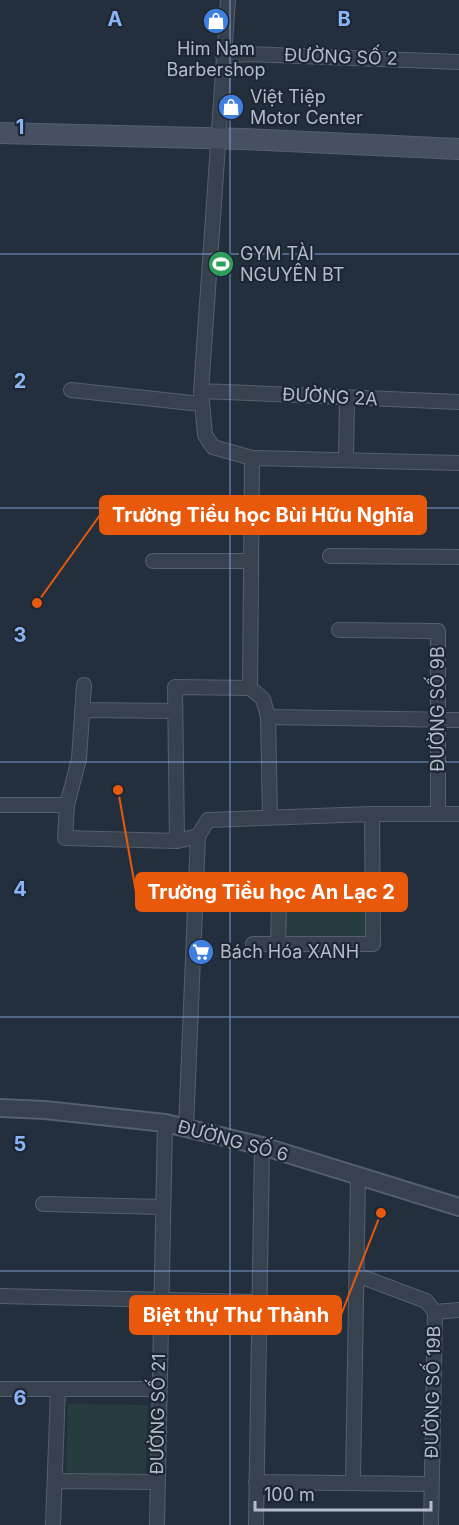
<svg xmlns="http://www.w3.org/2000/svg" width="459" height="1525" font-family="Inter,sans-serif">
  <rect width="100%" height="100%" fill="#242f3e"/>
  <path fill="#263c3f" d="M364,906l1,32h-80v-31z
    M68,1404l80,1 -3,74 -79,1z"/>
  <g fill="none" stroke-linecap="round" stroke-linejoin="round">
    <g stroke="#565f6c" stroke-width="16">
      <path id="minor" d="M228,0l-27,391 4,44 8,12 39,11 207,5
        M223,56l26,-2 210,8
        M71,390l130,14
        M201,391l258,11
        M252,458l-2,230 13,11 5,18 2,100
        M346,460l1,-62
        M330,556l129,1
        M153,561h97
        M339,630l99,1v183
        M82,710l93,1
        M268,717l191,3
        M0,805h67l-2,33 112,3 21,-5
        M67,805l12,-46 5,-74
        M177,841l-2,-154 75,1
        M254,902l119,-2
        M253,944h120l-1,-130
        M278,945l1,-44
        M186,1128l12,-292 10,-16 164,-6h87
        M43,1204l119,3
        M357,1275l69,26 9,11 -4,213
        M0,1296l260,6
        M435,1312l24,-2
        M0,1389h159
        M55,1481l102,1
        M256,1482l175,2
        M353,1482l5,-305
        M53,1525l5,-136
        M157,1525l8,-402
        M256,1525l6,-379"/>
    </g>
    <g stroke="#565f6c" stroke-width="20">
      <path id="tertiary" d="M0,1108l45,2 120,13 97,23 197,61"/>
    </g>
    <g stroke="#565f6c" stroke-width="22">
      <path id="secondary" d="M0,133l243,6 216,10"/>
    </g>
    <use href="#minor" stroke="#38414e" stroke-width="14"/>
    <use href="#tertiary" stroke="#38414e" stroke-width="16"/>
    <use href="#secondary" stroke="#465061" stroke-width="20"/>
  </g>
  <path fill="none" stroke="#8ab4f8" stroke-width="1.5" stroke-opacity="0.55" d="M230,0v1525M0,254h459M0,508h459M0,762h459M0,1017h459M0,1271h459"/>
  <defs>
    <g id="shop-disc" transform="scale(1.35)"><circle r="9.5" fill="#3f7fe0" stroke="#1d2633"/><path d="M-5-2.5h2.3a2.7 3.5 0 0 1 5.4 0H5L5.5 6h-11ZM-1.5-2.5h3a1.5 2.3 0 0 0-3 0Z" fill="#fff"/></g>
    <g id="stadium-disc" transform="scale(1.35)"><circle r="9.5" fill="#2e9e5b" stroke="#1d2633"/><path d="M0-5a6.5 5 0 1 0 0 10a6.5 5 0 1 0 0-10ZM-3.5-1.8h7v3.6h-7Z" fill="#fff"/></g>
    <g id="supermarket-disc" transform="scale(1.35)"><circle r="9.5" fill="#3f7fe0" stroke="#1d2633"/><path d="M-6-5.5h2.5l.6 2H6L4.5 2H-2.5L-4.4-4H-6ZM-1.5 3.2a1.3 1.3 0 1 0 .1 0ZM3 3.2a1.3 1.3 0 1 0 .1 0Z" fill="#fff"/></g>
  </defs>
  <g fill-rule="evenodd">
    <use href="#shop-disc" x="216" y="21"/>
    <use href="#shop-disc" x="231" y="107"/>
    <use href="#stadium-disc" x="221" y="264"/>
    <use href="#supermarket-disc" x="201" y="952"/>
  </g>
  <g text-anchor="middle" stroke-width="4.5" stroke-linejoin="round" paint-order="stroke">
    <g font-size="18" fill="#b4bcc9" stroke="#1d2633" text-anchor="start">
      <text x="216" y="55" text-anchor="middle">Him Nam<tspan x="216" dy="21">Barbershop</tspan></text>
      <text x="250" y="103">Việt Tiệp<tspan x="250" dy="21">Motor Center</tspan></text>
      <text x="240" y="260">GYM TÀI<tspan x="240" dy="21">NGUYÊN BT</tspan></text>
      <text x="220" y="958">Bách Hóa XANH</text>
    </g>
    <g font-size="18" fill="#b4bcc9" stroke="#1d2633">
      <text transform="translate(341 57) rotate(2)" y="6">ĐƯỜNG SỐ 2</text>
      <text transform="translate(330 397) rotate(3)" y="6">ĐƯỜNG 2A</text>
      <text transform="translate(438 709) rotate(-90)" y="6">ĐƯỜNG SỐ 9B</text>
      <text transform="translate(233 1141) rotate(15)" y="6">ĐƯỜNG SỐ 6</text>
      <text transform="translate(433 1392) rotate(-89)" y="6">ĐƯỜNG SỐ 19B</text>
      <text transform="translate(158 1414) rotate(-89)" y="6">ĐƯỜNG SỐ 21</text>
    </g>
  </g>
  <g font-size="20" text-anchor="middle" font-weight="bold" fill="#8ab4f8" stroke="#1d2633" stroke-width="4.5" stroke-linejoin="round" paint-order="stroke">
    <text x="115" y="26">A</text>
    <text x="344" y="26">B</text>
    <text x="20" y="134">1</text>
    <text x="20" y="388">2</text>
    <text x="20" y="642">3</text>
    <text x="20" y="896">4</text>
    <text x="20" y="1151">5</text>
    <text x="20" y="1405">6</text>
  </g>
  <path fill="none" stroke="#e8590c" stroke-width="2" d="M37 603L100 515M118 790L136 892M381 1213L341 1315"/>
  <g fill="#e8590c" stroke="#1d2633" stroke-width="2">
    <circle cx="37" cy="603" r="6"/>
    <circle cx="118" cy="790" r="6"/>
    <circle cx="381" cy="1213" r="6"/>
  </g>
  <g fill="#e8590c" stroke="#e8590c" stroke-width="2">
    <rect x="100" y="496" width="326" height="38" rx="6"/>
    <rect x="136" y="873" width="271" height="38" rx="6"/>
    <rect x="130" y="1296" width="211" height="38" rx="6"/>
  </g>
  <g font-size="20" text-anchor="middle" font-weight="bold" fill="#fff">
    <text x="263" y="522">Trường Tiểu học Bùi Hữu Nghĩa</text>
    <text x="271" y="899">Trường Tiểu học An Lạc 2</text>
    <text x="236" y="1322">Biệt thự Thư Thành</text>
  </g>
  <path d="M255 1501v9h176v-9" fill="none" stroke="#b4bcc9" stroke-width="3"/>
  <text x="264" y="1501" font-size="18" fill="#b4bcc9" stroke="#1d2633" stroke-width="4.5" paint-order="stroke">100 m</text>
</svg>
